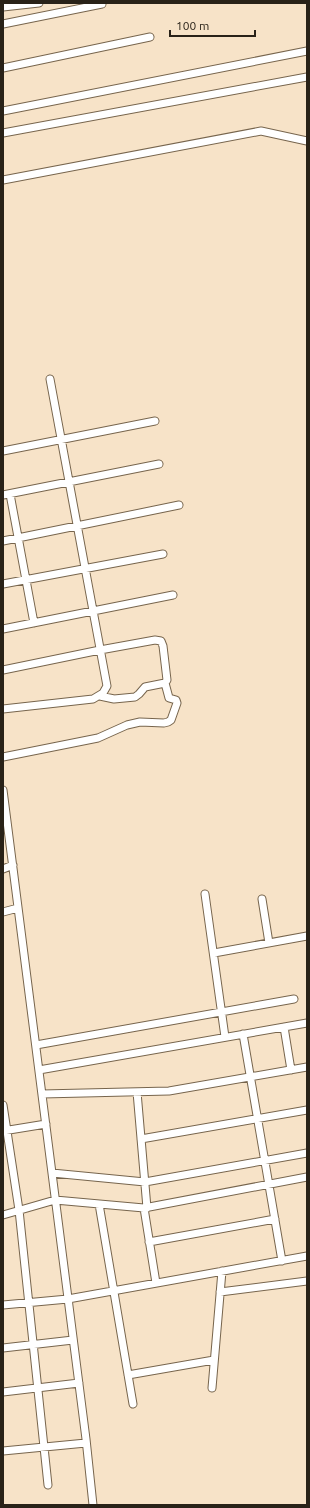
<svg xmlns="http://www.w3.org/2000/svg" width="310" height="1508" font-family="Ubuntu,sans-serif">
  <rect width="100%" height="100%" fill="#f7e3c8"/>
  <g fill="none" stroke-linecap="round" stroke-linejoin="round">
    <g stroke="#77654d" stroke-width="9">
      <path id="minor" d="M3,7l36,-4
        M3,24l99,-20
        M3,68l147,-31
        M3,111l304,-60
        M3,133l304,-56
        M3,180l258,-49 46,10
        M3,451l152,-30
        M10,494l24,129
        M3,495l156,-31
        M3,541l176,-36
        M3,584l160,-30
        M3,629l170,-34
        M3,670l97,-20 55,-10 6,1 2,5 4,34 -2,3 -20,4 -6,7 -4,3 -21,2 -14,-3
        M3,709l90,-10 10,-6 4,-7 -57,-307
        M3,757l95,-19 29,-13 13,-3 24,1 4,-1 3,-2 6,-17 -1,-3 -7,-2 -4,-15
        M3,790l83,649 7,66
        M3,869l10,-4
        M205,894l20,143
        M262,899l7,44
        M3,912l15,-4
        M214,953l93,-17
        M284,1027l7,43
        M243,1034l39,227
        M36,1045l258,-46
        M39,1070l268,-47
        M137,1092l10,116
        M42,1094l127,-3 138,-24
        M3,1105l16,105 29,275
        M3,1131l43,-7
        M141,1139l166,-29
        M52,1173l93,9 162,-29
        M99,1204l34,200
        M144,1208l12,75
        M3,1215l52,-15 89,8 163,-31
        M149,1242l126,-23
        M220,1292l87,-11
        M3,1305l65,-6 239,-43
        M3,1348l70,-8
        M128,1375l86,-15
        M212,1388l10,-117
        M3,1392l76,-9
        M3,1451l83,-8"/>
    </g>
    <use href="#minor" stroke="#fff" stroke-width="7"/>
  </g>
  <rect width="310" height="1508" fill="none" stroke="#292218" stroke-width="8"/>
  <path d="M170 30v6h85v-6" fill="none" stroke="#292218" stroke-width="2"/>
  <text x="176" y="30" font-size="12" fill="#292218" stroke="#f7e3c8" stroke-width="3" paint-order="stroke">100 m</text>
</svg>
